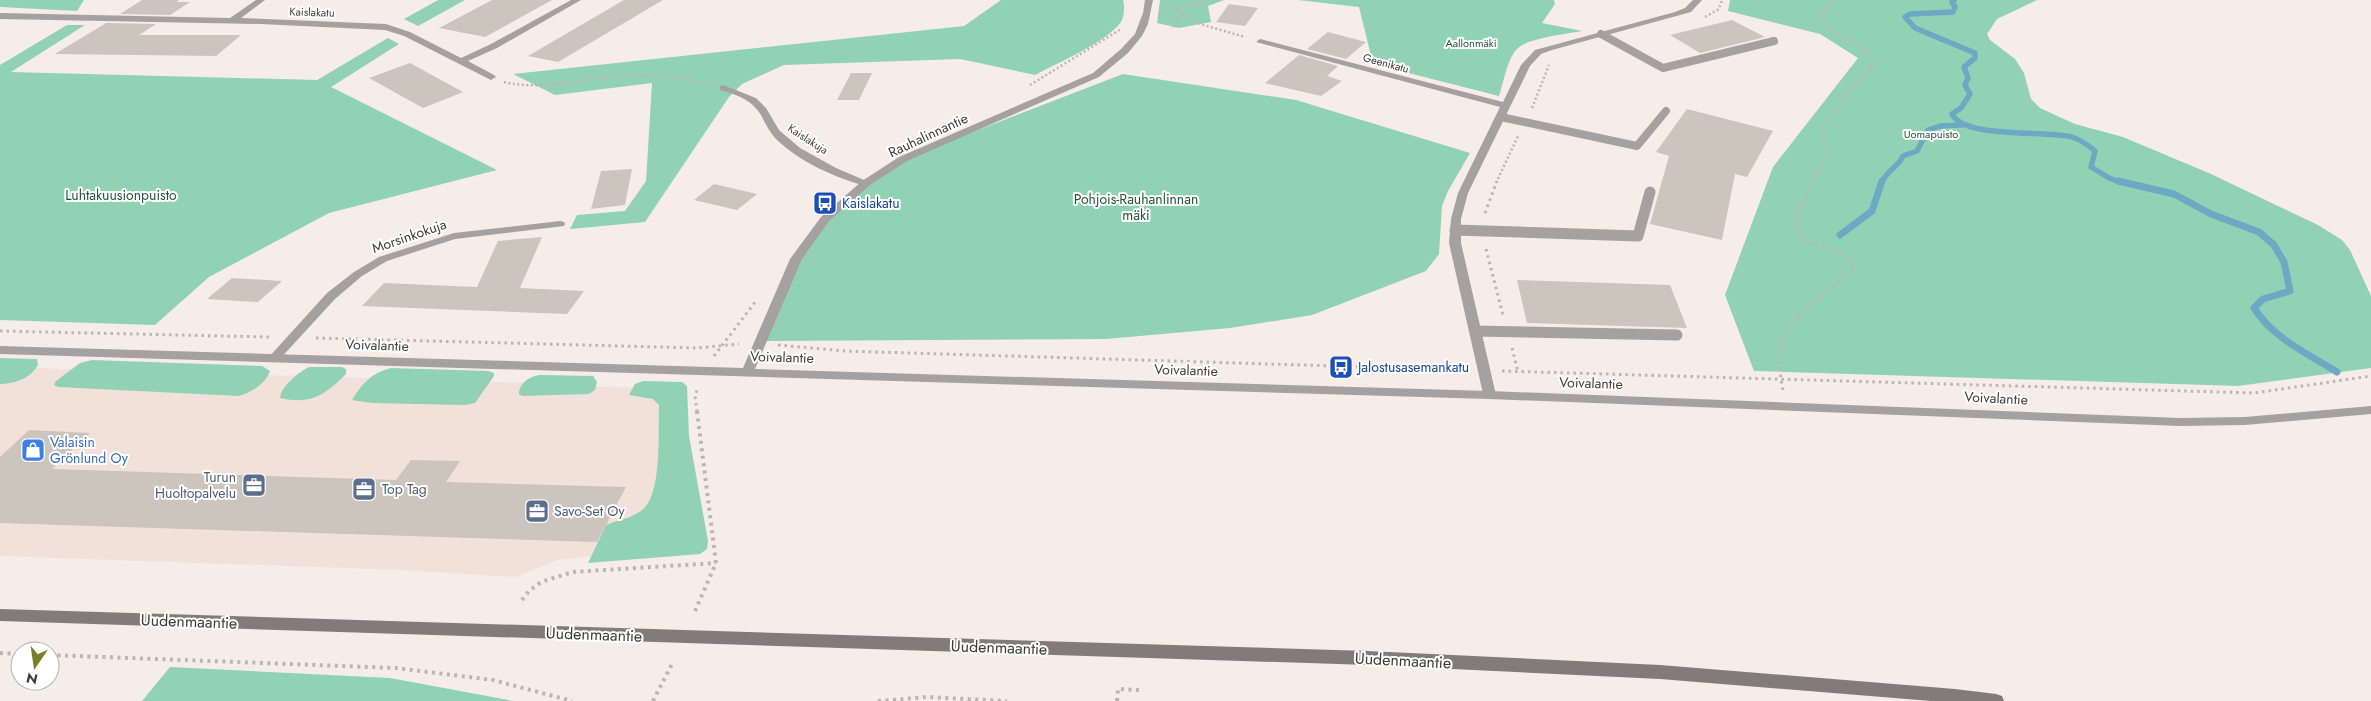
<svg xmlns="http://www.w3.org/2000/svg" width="2371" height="701" font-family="Jost,sans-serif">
  <rect width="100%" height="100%" fill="#f6ede8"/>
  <path fill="#f2e1d8" d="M0,367l532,16 144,7 25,154 -144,16 -41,17 -114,-7 -402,-14z"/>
  <path fill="#92d2b4" d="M0,0h84l-7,11 -77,-4z
    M438,0h27l-47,26 -14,-7z
    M1001,0h122c2,5 1,18 -2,22 -14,20 -64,41 -86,53l-75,-16 -176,6 -42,19 -13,13 -84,125 -75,7 7,-14 48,-4 21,-30 6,-98 -97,12 -42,-21 451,-48z
    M1160,0h64l-16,6 3,16 -32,6 -22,-5z
    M1298,0h256l1,4 -13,19 40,8c-16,3 -53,7 -64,17 -11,10 -14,34 -19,48l-126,-32 -14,-57z
    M1730,0h307l-40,19 -10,15 3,6 25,19 9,14 7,26 9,9 35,16 48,13 88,37 107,51 24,15 8,10 21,46v72l-133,18 -484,-15 -29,-76 48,-128 85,-109 -38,-24 -92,-23z
    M67,25h18l-74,47 306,8 71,-42 11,6 -68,43 166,83 -168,43 -120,64 -54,48 -155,-5v-255z
    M1123,74l173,26 174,53 -22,38 -6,15 -3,48 -13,17 -114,44 -82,13 -124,11 -340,2 30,-82 29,-40 78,-60z
    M0,358l37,1 1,6c-7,13 -24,19 -38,19z
    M92,360l170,6 8,5c-5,14 -19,21 -31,25l-181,-9 -4,-2 2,-4 24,-18z
    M309,367h33l4,2v5c-21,21 -35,31 -66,24 1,-12 19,-26 29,-31z
    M391,368l97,3 6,2v3l-19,27 -10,2 -93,-2 -20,-3c10,-16 19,-27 39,-32z
    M540,375l53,1 4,6 -2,8 -6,4 -67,2 -3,-2c0,-11 11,-18 21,-19z
    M643,381l39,1 5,4 2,50 19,105 -1,8 -7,5 -112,9 18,-38c12,-5 31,-8 39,-18 17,-18 13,-78 14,-102l-6,-6 -24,-4 6,-11z
    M170,667l220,11 124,23h-372z"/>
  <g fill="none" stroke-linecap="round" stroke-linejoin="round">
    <path stroke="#6caac4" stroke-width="5.5" d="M1954,0l-2,2 3,5 -2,5 -43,2 -5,3 10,11 60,25v5l-11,9 4,11 -3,7 5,9 -9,14 -9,6c12,25 93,16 120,23 9,3 16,8 23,14l-4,16 18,11 14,5
      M1882,183c4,-13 16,-15 21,-27l14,-5 11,-21 12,-4 22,-1"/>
    <path stroke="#6caac4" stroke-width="7" d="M2118,181l56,13 37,20 48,18 15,13 10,17 6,29 -27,8 -9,9c20,31 53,45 83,64
      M1840,235l32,-24 10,-30"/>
  </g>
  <path fill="#cbc5be" d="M142,0h37l-2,2h13l-20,13 -50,-1z
    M492,0h60l-67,37 -46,-9z
    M624,0h39l-105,62 -30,-6z
    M1229,4l29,4 -13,18 -29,-4z
    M1732,20l33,17 -65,16 -30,-18z
    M106,23l50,1 -17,11h102l-25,21 -161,-2z
    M1328,32l38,10 -20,17 -39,-10z
    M1299,55l39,11 -11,10 15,5 -21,15 -56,-13z
    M410,63l53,29 -40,16 -54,-30z
    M851,73h21l-13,27h-22z
    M1687,109l86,22 -26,46 -12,-3 -13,66 -72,-16 19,-68 -13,-4z
    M632,169l-7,36 -34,4 10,-38z
    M714,184l43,10 -20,16 -43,-10z
    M542,237l-22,51 64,3 -17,23 -205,-8 22,-23 93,4 21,-46z
    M232,278l50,3 -24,21 -51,-3z
    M1517,280l153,5 17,43 -160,-5z
    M29,430l61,3 -38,36 344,11 15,-20 49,1 -14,21 180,5 -29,55 -597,-19v-66z"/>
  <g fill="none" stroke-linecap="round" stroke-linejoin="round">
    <path stroke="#bdb5b1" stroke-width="2.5" stroke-dasharray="2 2.5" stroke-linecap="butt" d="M1175,9l25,15 45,13
      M1162,12l45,-12
      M1705,17l14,-8 3,-9
      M1173,27l10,-12
      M504,82c34,8 66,-1 100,-5 35,-4 70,-2 104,7
      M1030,85l91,-56
      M1532,108l17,-43
      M1496,183l22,-47
      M1812,183l16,-32 -7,-23 53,-66c-13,-23 -45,-22 -55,-48l16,-14"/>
    <path stroke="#bdb5b1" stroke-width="3" stroke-dasharray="2.5 4" stroke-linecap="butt" d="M1485,213l12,-32
      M1486,249l17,66
      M0,331l269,6
      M316,338l381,10 42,-4
      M778,345l67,6 621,19
      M1512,348l6,24
      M714,356l42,-55
      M1502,371l752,22 117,-17
      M1783,390c-14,-65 22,-81 67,-118l3,-6c-16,-26 -44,-14 -56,-34l1,-20 15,-31
      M697,412l-2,-16 3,-8"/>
    <path stroke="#bdb5b1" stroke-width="4" stroke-dasharray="3 4.5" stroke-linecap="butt" d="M522,600l7,-9 12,-9 31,-10 144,-9
      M695,611l21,-48 -19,-152
      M0,653l20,1
      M50,655l346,13 97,12 79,21
      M653,701l20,-39
      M878,701l48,-4 81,4
      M1117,701l1,-12 21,1"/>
    <path stroke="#a5a1a1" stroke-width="8" d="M1601,34l62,34 111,-27
      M1501,117l136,29 29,-35"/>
    <path stroke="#a5a1a1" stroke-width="11" d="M1455,230l183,6 12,-44
      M1475,331l202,4"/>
    <path fill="#a5a1a1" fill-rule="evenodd" d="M256,0h9l-24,18 145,6 24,8 51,26 30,-14 80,-44h10l-84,48 -29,13 26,14 2,2 -5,3 -87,-44 -19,-6 -124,-6 -261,-5v-6l230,5z
      M1693,0h9l-11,12 -139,38 -11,4 -11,12 -62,127 -7,26v24l35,152 -7,4 -5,-1 -35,-155 2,-24 7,-26 42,-86 -244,-65 4,-3 243,63 18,-37 14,-15 140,-38 10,-4z
      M723,85l33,13 10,10 13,22 21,18 36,20 35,15 -5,3c-31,-8 -68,-25 -91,-48 -6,-7 -10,-15 -14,-23 -10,-16 -24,-20 -41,-25v-4z
      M560,221l4,1 1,2 -1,2 -109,13 -68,22 -25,15 -27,23 -57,62 -4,1 -6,-4 59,-65 27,-21 25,-15 75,-24z"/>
    <path fill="#a5a1a1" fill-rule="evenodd" d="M1145,0h8l-5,24 -6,12 -14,17 -29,24 -192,84 -37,24 -41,36 -27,38 -47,110 734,22 691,27 65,-1 126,-11v8l-126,11 -65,1 -691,-27 -1489,-45v-8l743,22 47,-109 31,-42 41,-36 37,-24 194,-84 28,-24 14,-15 8,-21z"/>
    <path fill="#827b7c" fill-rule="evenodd" d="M0,609l1368,42 292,14 295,24 41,5 6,2 2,5h-73l-271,-22 -292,-14 -1368,-44z"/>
  </g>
  <defs>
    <g id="bus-square" transform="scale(1.25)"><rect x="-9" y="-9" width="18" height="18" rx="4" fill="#1a4fb4" stroke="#fff"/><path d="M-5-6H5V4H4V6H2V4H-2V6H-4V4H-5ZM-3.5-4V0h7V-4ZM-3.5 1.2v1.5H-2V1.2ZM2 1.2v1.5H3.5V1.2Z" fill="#fff"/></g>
    <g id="shop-square" transform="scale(1.25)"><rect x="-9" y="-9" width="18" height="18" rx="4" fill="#3f7fe0" stroke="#fff"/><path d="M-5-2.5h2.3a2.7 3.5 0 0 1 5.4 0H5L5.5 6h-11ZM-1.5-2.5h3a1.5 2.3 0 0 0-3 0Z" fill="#fff"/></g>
    <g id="office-square" transform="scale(1.25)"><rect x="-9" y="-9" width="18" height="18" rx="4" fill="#5c6f8a" stroke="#fff"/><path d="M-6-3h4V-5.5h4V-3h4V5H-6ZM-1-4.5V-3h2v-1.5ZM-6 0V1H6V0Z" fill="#fff"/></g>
  </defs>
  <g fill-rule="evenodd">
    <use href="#bus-square" x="825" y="203"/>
    <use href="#bus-square" x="1341" y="367"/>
    <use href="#shop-square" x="33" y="450"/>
    <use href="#office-square" x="254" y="485"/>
    <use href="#office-square" x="364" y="489"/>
    <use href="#office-square" x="537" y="511"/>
  </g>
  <g text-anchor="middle" stroke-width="4" stroke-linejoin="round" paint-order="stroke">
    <g font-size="11" fill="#3e3b39" stroke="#fff">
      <text transform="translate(312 12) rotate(2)" y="4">Kaislakatu</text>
      <text transform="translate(1386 63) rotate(15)" y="4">Geenikatu</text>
      <text transform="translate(808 139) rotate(33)" y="4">Kaislakuja</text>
    </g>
    <g font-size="11" fill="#23533f" stroke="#fff">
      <text x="1471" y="47">Aallonmäki</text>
      <text x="1931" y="138">Uomapuisto</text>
    </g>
    <g font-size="14" fill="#3e3b39" stroke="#fff">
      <text transform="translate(928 135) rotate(-25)" y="5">Rauhalinnantie</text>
      <text transform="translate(409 236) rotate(-19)" y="5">Morsinkokuja</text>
      <text transform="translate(377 345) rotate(2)" y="5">Voivalantie</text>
      <text transform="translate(782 357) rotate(2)" y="5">Voivalantie</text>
      <text transform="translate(1186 370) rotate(2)" y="5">Voivalantie</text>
      <text transform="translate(1591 383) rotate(2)" y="5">Voivalantie</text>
      <text transform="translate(1996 398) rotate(3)" y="5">Voivalantie</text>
    </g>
    <g font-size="14" fill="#23533f" stroke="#fff">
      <text x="121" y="200">Luhtakuusionpuisto</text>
      <text x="1136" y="204">Pohjois-Rauhanlinnan<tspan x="1136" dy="16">mäki</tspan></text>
    </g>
    <g font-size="14" fill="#164399" stroke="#fff" text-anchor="start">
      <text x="842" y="208">Kaislakatu</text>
      <text x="1358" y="372">Jalostusasemankatu</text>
    </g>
    <g font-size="14" fill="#366cbe" stroke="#fff" text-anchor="start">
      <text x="50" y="447">Valaisin<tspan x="50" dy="16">Grönlund Oy</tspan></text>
    </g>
    <g font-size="14" fill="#4e5e75" stroke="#fff" text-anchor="start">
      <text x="236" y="482" text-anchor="end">Turun<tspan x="236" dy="16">Huoltopalvelu</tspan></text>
      <text x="382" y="494">Top Tag</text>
      <text x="554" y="516">Savo-Set Oy</text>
    </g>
    <g font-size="16" fill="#3e3b39" stroke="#fff">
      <text transform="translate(189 621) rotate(2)" y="6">Uudenmaantie</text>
      <text transform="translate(594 634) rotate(2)" y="6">Uudenmaantie</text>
      <text transform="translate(999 647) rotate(2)" y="6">Uudenmaantie</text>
      <text transform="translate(1403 660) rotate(3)" y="6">Uudenmaantie</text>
    </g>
  </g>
  <g transform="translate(35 666) rotate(193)"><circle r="24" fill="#ffffff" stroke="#b2b1b0"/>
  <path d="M0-4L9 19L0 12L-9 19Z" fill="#797e27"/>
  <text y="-8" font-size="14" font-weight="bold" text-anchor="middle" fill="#3e3b39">N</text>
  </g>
</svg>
